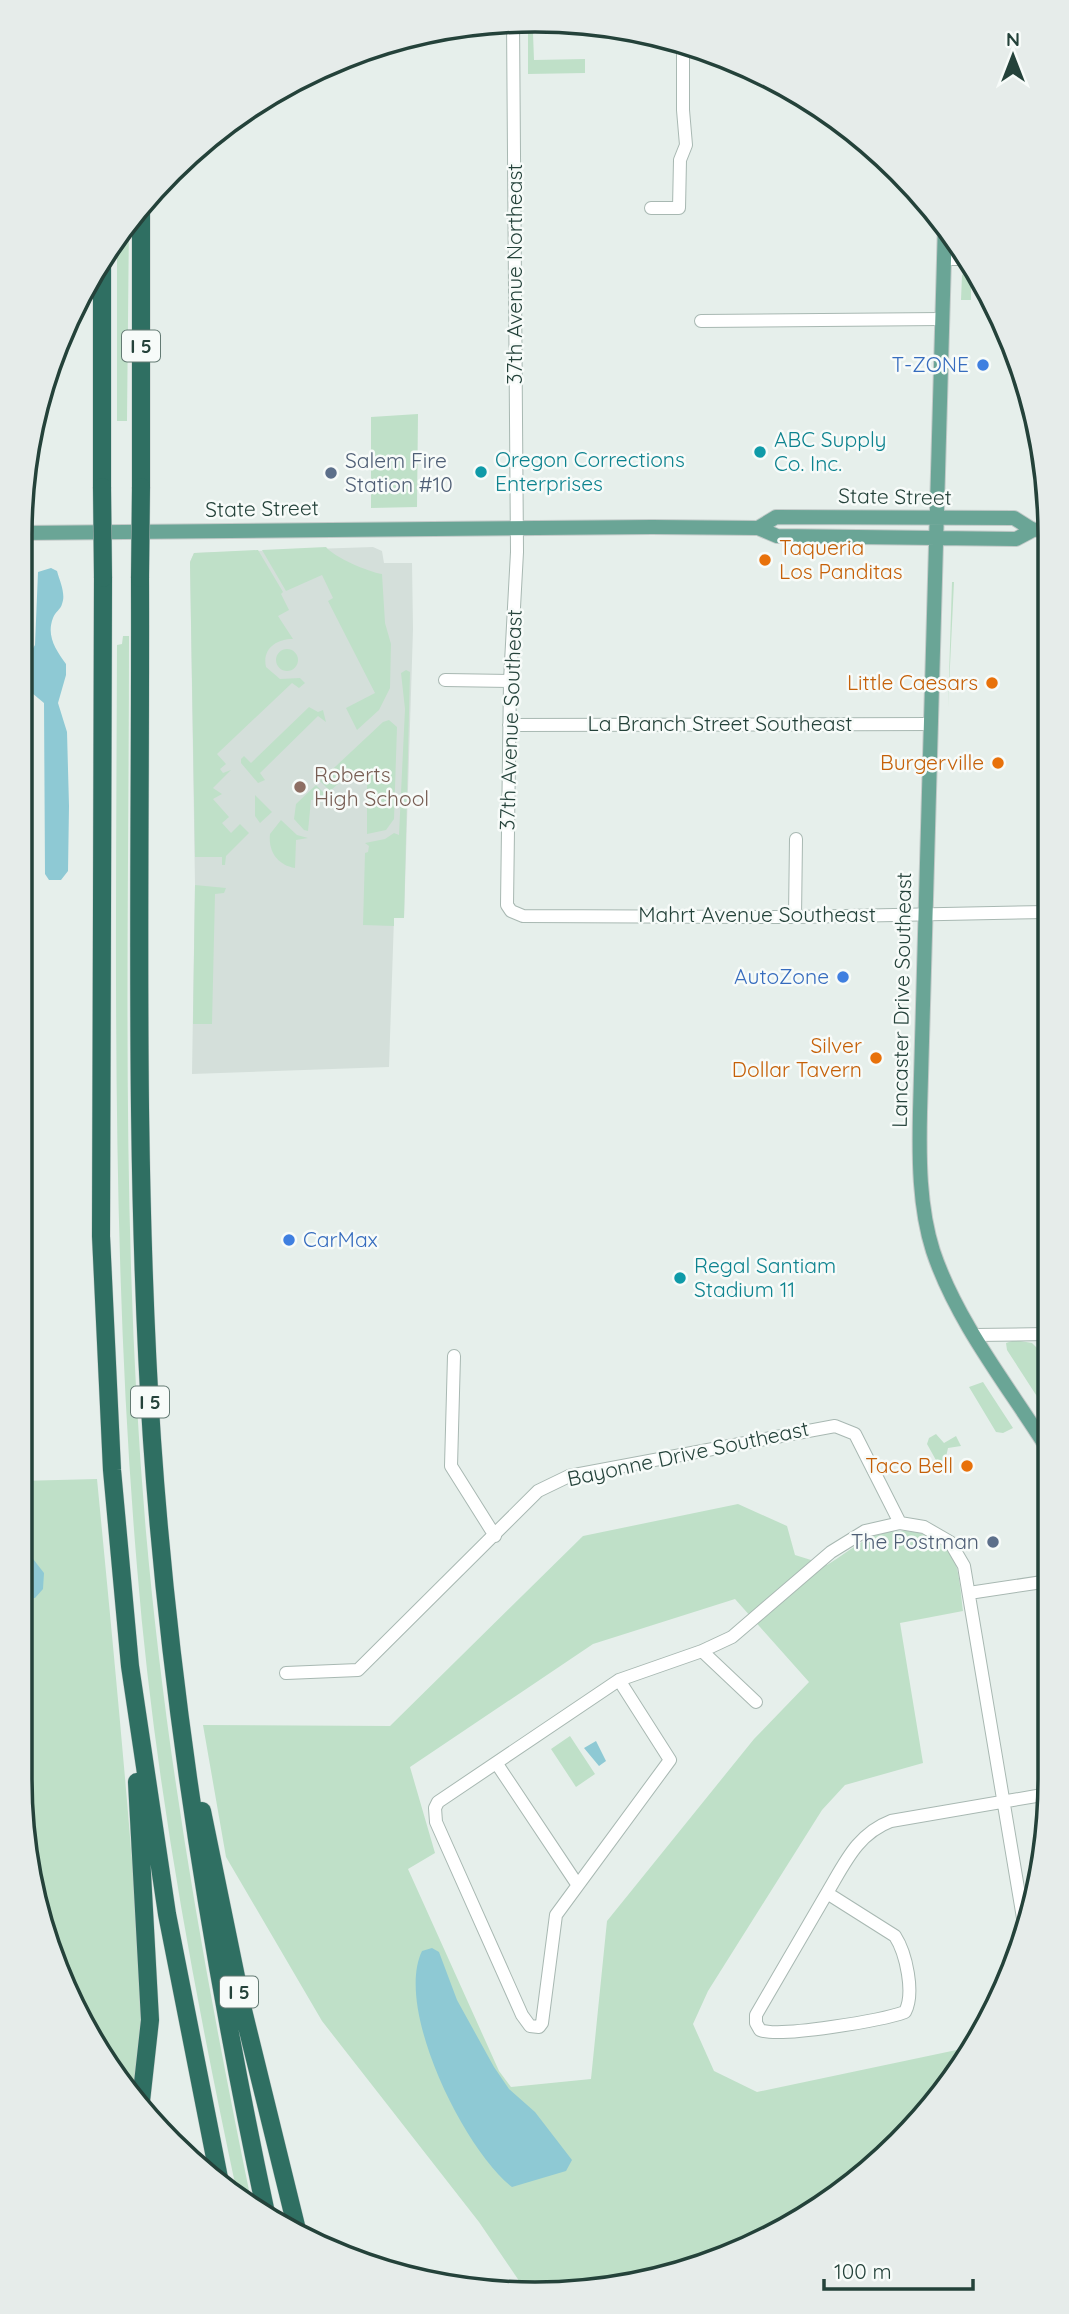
<svg xmlns="http://www.w3.org/2000/svg" width="1069" height="2314" font-family="Quicksand,sans-serif">
  <rect width="100%" height="100%" fill="#e6efeb"/>
  <path fill="#d4dfda" d="M373,547l9,4 2,12h28l1,66 -9,289h-10l-5,149 -197,7 3,-189 -5,-323 4,-9z
    M26,565l4,320 -11,-1v-318z"/>
  <path fill="#bfe0c8" fill-rule="evenodd" d="M528,33h5l1,27 51,-1v14l-57,1z
    M129,220l-2,201h-10v-186z
    M971,269l3,6h-3v25h-10l1,-25z
    M418,414l-1,93 -46,1v-91z
    M326,547c8,10 42,25 56,27l3,49 6,21 -1,44 -11,22 -22,20 -11,-22 29,-15 -47,-92 5,-3 -11,-23 -36,16 -24,-41z
    M258,550l25,42 -2,2 8,16 -11,6 15,23c-17,0 -31,10 -27,28l14,12 20,-1 5,5 -6,5 -7,-5 -75,71 9,10 -6,5 3,4 8,-3 -18,18 9,6 -9,5 16,18 -7,6 9,10 9,-9 9,9 -23,23 -1,9h-3v-8h-27l-5,-295 4,-9z
    M952,582h2l-6,126z
    M123,636h6c0,298 -9,598 17,896 20,227 60,450 106,673l-15,-12c-44,-207 -83,-415 -100,-626 -26,-306 -21,-614 -20,-922l5,-1z
    M276 660a11 11 0 1 1 22 0a11 11 0 1 1-22 0Z
    M406,670l4,2 -6,246h-10v8l-31,-1 2,-72 3,-1 1,-6 -4,-3 20,-4 9,-6 5,2 6,-126 -4,-36z
    M309,707l9,5 5,-2 3,12 -8,-6 -58,57 5,7 -7,3 -17,-20v-4l3,-3 7,7z
    M389,720l8,7 -3,92 -8,11 -19,4v-60l-27,-1 -1,10 -9,8 -10,-10 63,-59z
    M316,785l10,10 -5,5h-10l-3,31 -4,-1 -10,-11 2,-15z
    M255,795l17,17 -12,11 -5,-7z
    M281,820l16,15 11,3 -12,2 -1,28c-17,-3 -27,-16 -25,-34z
    M195,885l31,3 -2,5 -9,1 -3,130h-19z
    M1015,1340l17,3 16,16 1,56 -42,-65 -1,-7z
    M983,1382l30,46 -10,5 -7,-1 -27,-45z
    M936,1434l8,9 12,-7 5,10 -13,2 -4,18 -7,-4 -10,-18 2,-6z
    M97,1479c12,124 24,247 34,370 7,81 19,170 1,249l-44,-61 -41,-92 -28,-166v-298z
    M738,1504l49,22 8,29 32,10c15,-9 30,-22 47,-29 28,-11 68,-5 81,26 5,14 6,34 8,49l-63,12 23,140 -78,22 -23,25 -114,181 -15,33 21,47 43,21 209,-44 -44,72 -130,106 -157,59 -107,9 -49,-72 -157,-201 -96,-164 -23,-132 187,1 193,-190zM735,1599l74,83 -55,57 -147,182 -16,158 -80,8 -12,-16 -91,-202 27,-16 -25,-86 183,-123z
    M570,1736l25,38 -19,13 -25,-38z"/>
  <path fill="#8ec9d4" d="M51,568l6,3c3,11 9,23 5,33 -1,5 -7,8 -9,14 -7,18 3,32 13,46v11l-8,28 9,29 2,74 -1,65 -7,9h-12l-4,-6 -1,-171 -12,-10h-13v-37l10,-1 6,-10 3,-73z
    M19,1550l11,5 14,18 -1,16 -8,9 -16,2z
    M596,1741l10,20 -7,5 -15,-18z
    M432,1948l7,4 18,48 37,67 15,22 26,23 37,48 -6,11 -54,16c-47,-36 -118,-178 -90,-236z"/>
  <g fill="none" stroke-linecap="round" stroke-linejoin="round">
    <g stroke="#a8b8b2" stroke-width="14">
      <path id="minor" d="M513,21l4,531 -7,129 -3,224 4,6 12,5 272,1 252,-5
        M651,208h28l1,-48 6,-15 -3,-35v-66
        M944,259h21
        M701,321l241,-2
        M445,680l65,1
        M509,725l422,-1
        M795,917l1,-78
        M975,1335l73,-1
        M454,1356l-3,110 44,70
        M969,1593l80,-12
        M702,1651l54,51
        M286,1673l72,-3 180,-179 31,-15 266,-50 20,8 45,89
        M619,1680l51,80 -114,155 -14,108 -3,4 -9,-1 -8,-11 -86,-193 -1,-14 3,-6 181,-122 83,-29 30,-14 99,-85 34,-21 35,-8 24,4 26,15 14,24 61,364
        M497,1764l80,120
        M827,1893l68,43c11,17 20,57 10,76 -22,8 -125,26 -145,18l-4,-7v-8z
        M827,1893c18,-30 30,-59 64,-72l157,-27"/>
    </g>
    <g stroke="#c2cac8" stroke-width="16">
      <path id="major" d="M945,224l-25,888c-1,46 -1,95 13,139 24,72 76,136 116,200
        M758,528l18,-11 238,1 19,12
        M19,533l633,-6 106,1 19,8 239,3 17,-9 12,-1"/>
    </g>
    <g stroke="#c2cac8" stroke-width="19">
      <path id="highway" d="M102,487v-232
        M141,487v-282
        M103,578l-2,658 11,234 18,196 37,248 52,264
        M140,578c1,287 -7,575 12,862 18,262 60,521 115,778
        M137,1782l13,238 -10,90
        M202,1811l40,195 56,228"/>
    </g>
    <use href="#minor" stroke="#fff" stroke-width="12"/>
    <use href="#major" stroke="#6aa596" stroke-width="14"/>
    <use href="#highway" stroke="#2f6f62" stroke-width="18"/>
    <g stroke="#c2cac8" stroke-width="19" stroke-linecap="butt">
      <path id="highway-bridge" d="M102,487l1,91
        M140,578l1,-91"/>
    </g>
    <use href="#highway-bridge" stroke="#2f6f62" stroke-width="18"/>
  </g>
  <g fill="#3f7fe0" stroke="#f7fbf9" stroke-width="2.5">
    <circle cx="983" cy="365" r="7"/>
    <circle cx="843" cy="977" r="7"/>
    <circle cx="289" cy="1240" r="7"/>
  </g>
  <g fill="#0f9aa8" stroke="#f7fbf9" stroke-width="2.5">
    <circle cx="760" cy="452" r="7"/>
    <circle cx="481" cy="472" r="7"/>
    <circle cx="680" cy="1278" r="7"/>
  </g>
  <g fill="#5c6f8a" stroke="#f7fbf9" stroke-width="2.5">
    <circle cx="331" cy="473" r="7"/>
    <circle cx="993" cy="1542" r="7"/>
  </g>
  <g fill="#e8710a" stroke="#f7fbf9" stroke-width="2.5">
    <circle cx="765" cy="560" r="7"/>
    <circle cx="992" cy="683" r="7"/>
    <circle cx="998" cy="763" r="7"/>
    <circle cx="876" cy="1058" r="7"/>
    <circle cx="967" cy="1466" r="7"/>
  </g>
  <circle fill="#8d6e63" stroke="#f7fbf9" stroke-width="2.5" cx="300" cy="787" r="7"/>
  <g text-anchor="middle" stroke-width="5" stroke-linejoin="round" paint-order="stroke">
    <g fill="#f7fbf9" stroke="#637a73" stroke-width="2">
      <rect x="122" y="330.5" width="38" height="31" rx="5"/>
      <rect x="131" y="1386.5" width="38" height="31" rx="5"/>
      <rect x="220" y="1976.5" width="38" height="31" rx="5"/>
    </g>
    <g font-size="19" font-weight="bold" fill="#24423a">
      <text x="141" y="353">I 5</text>
      <text x="150" y="1409">I 5</text>
      <text x="239" y="1999">I 5</text>
    </g>
    <g font-size="21" fill="#24423a" stroke="#f7fbf9">
      <text transform="translate(515 274) rotate(-90)" y="7">37th Avenue Northeast</text>
      <text transform="translate(895 497) rotate(1)" y="7">State Street</text>
      <text transform="translate(262 509) rotate(-1)" y="7">State Street</text>
      <text transform="translate(511 720) rotate(-88)" y="7">37th Avenue Southeast</text>
      <text x="720" y="731">La Branch Street Southeast</text>
      <text x="757" y="922">Mahrt Avenue Southeast</text>
      <text transform="translate(902 1000) rotate(-89)" y="7">Lancaster Drive Southeast</text>
      <text transform="translate(688 1454) rotate(-12)" y="7">Bayonne Drive Southeast</text>
    </g>
    <g font-size="21" fill="#366cbe" stroke="#f7fbf9" text-anchor="end">
      <text x="969" y="372">T-ZONE</text>
      <text x="829" y="984">AutoZone</text>
      <text x="303" y="1247" text-anchor="start">CarMax</text>
    </g>
    <g font-size="21" fill="#0d838f" stroke="#f7fbf9" text-anchor="start">
      <text x="774" y="447">ABC Supply<tspan x="774" dy="24">Co. Inc.</tspan></text>
      <text x="495" y="467">Oregon Corrections<tspan x="495" dy="24">Enterprises</tspan></text>
      <text x="694" y="1273">Regal Santiam<tspan x="694" dy="24">Stadium 11</tspan></text>
    </g>
    <g font-size="21" fill="#4e5e75" stroke="#f7fbf9" text-anchor="start">
      <text x="345" y="468">Salem Fire<tspan x="345" dy="24">Station #10</tspan></text>
      <text x="979" y="1549" text-anchor="end">The Postman</text>
    </g>
    <g font-size="21" fill="#c56008" stroke="#f7fbf9" text-anchor="end">
      <text x="779" y="555" text-anchor="start">Taqueria<tspan x="779" dy="24">Los Panditas</tspan></text>
      <text x="978" y="690">Little Caesars</text>
      <text x="984" y="770">Burgerville</text>
      <text x="862" y="1053">Silver<tspan x="862" dy="24">Dollar Tavern</tspan></text>
      <text x="953" y="1473">Taco Bell</text>
    </g>
    <g font-size="21" fill="#785e54" stroke="#f7fbf9" text-anchor="start">
      <text x="314" y="782">Roberts<tspan x="314" dy="24">High School</tspan></text>
    </g>
  </g>
  <path d="M0 0H1069V2314H0ZM535 32H535A503 503 0 0 1 1038 535V1779A503 503 0 0 1 535 2282H535A503 503 0 0 1 32 1779V535A503 503 0 0 1 535 32Z" fill="#e6ecea" fill-rule="evenodd"/>
  <path fill="none" stroke="#24423a" stroke-width="3.5" d="M535 32H535A503 503 0 0 1 1038 535V1779A503 503 0 0 1 535 2282H535A503 503 0 0 1 32 1779V535A503 503 0 0 1 535 32Z"/>
  <g transform="translate(1013 56)" stroke="#f7fbf9" stroke-width="5" paint-order="stroke">
  <path d="M0-5L12 26L0 18L-12 26Z" fill="#24423a"/>
  <text y="-10" font-size="19" font-weight="bold" text-anchor="middle" fill="#24423a">N</text>
  </g>
  <path d="M824 2279v10h149v-10" fill="none" stroke="#24423a" stroke-width="3.5"/>
  <text x="834" y="2279" font-size="21" fill="#24423a" stroke="#f7fbf9" stroke-width="5" paint-order="stroke">100 m</text>
</svg>
